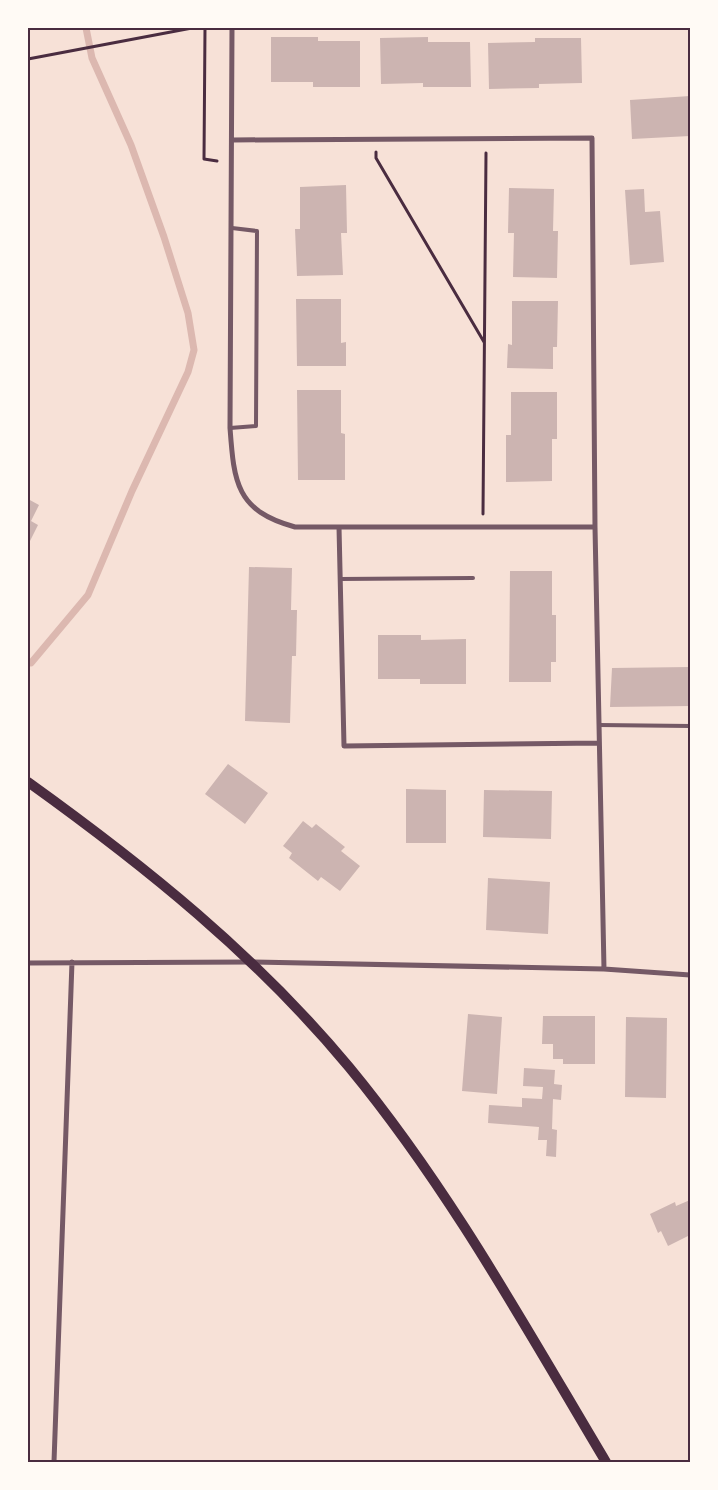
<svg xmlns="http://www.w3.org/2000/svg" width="718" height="1490" font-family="Mulish,sans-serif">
  <rect width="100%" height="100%" fill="#f7e1d7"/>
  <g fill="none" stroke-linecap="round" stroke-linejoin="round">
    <path stroke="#dcb8b0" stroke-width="7" d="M28,662l3,1 57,-68 44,-104 56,-119 6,-22 -6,-37 -24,-76 -33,-92 -39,-87 -6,-30"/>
  </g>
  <path fill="#ccb4b1" d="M271,37h47v4h42v46h-47v-5h-42z
    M428,37v5h42l1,45h-48v-4l-42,1 -1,-46z
    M535,38h46l1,45 -43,1v4l-50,1 -1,-46 47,-1z
    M690,96v40l-58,3 -2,-39z
    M346,185l1,48h-6l2,42 -46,1 -2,-47h5v-42z
    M509,188l45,1 -1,42h5l-1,47 -44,-1 1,-44h-6z
    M644,189l1,23 15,-1 4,51 -34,3 -5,-75z
    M296,299h45v44l5,-1v24h-49z
    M512,301h46l-1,46h-4v22l-46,-1 1,-24 4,1z
    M297,390h44v43l4,1v46h-47z
    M511,392h46v47h-5v42l-46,1v-47h5z
    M28,499l11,6 -8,16 7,4 -10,20z
    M249,567l43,1 -1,42h6l-1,46h-4l-2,67 -45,-2z
    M510,571h42v44h4v47h-5v20h-42z
    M378,635h43v5l45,-1v45h-46v-5h-42z
    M690,667v39l-80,1 2,-39z
    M228,764l40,29 -23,31 -40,-30z
    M406,789l40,1v53h-40z
    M484,790l68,1 -1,48 -68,-2z
    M303,821l9,7 4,-4 29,23 -4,4 19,15 -20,25 -19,-14 -3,4 -29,-23 3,-5 -9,-7z
    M488,878l62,4 -2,52 -62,-4z
    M468,1014l34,3 -5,77 -35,-3z
    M543,1016h52v48h-32v-5h-10v-15h-11z
    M626,1017l41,1 -1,80 -41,-1z
    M524,1068l31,2 -1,14 8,1 -1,15 -8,-1 -1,30 5,1 -1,27 -10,-1 1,-16h-9l1,-13 -51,-4 1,-18 33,2v-9l20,1 1,-12 -20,-1z
    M690,1200v35l-22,11 -7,-15 -3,2 -8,-19 25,-12 1,4z"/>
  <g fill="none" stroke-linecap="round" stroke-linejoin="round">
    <path stroke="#4a2c40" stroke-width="3" d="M205,28l-1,131 13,2
      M28,59l164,-31
      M376,152v6l108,184
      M483,514l3,-361"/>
    <path stroke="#755966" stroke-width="4" d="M230,428l26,-2 1,-195 -25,-3
      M340,579l133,-1
      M599,725l91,1"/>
    <path stroke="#755966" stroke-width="5" d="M232,28l-2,400c4,54 6,83 65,99h300
      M233,140l359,-2 3,389 9,442
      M339,527l5,219 255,-3
      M28,963l225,-1 351,7 86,6
      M54,1462l18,-500"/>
    <path stroke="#4a2c40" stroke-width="10" d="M28,782c117,84 228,173 321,285 100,121 177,261 257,395"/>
  </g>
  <rect width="718" height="1490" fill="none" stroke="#fffaf5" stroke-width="58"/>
  <rect x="29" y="29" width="660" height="1432" fill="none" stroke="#4a2c40" stroke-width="2"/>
</svg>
